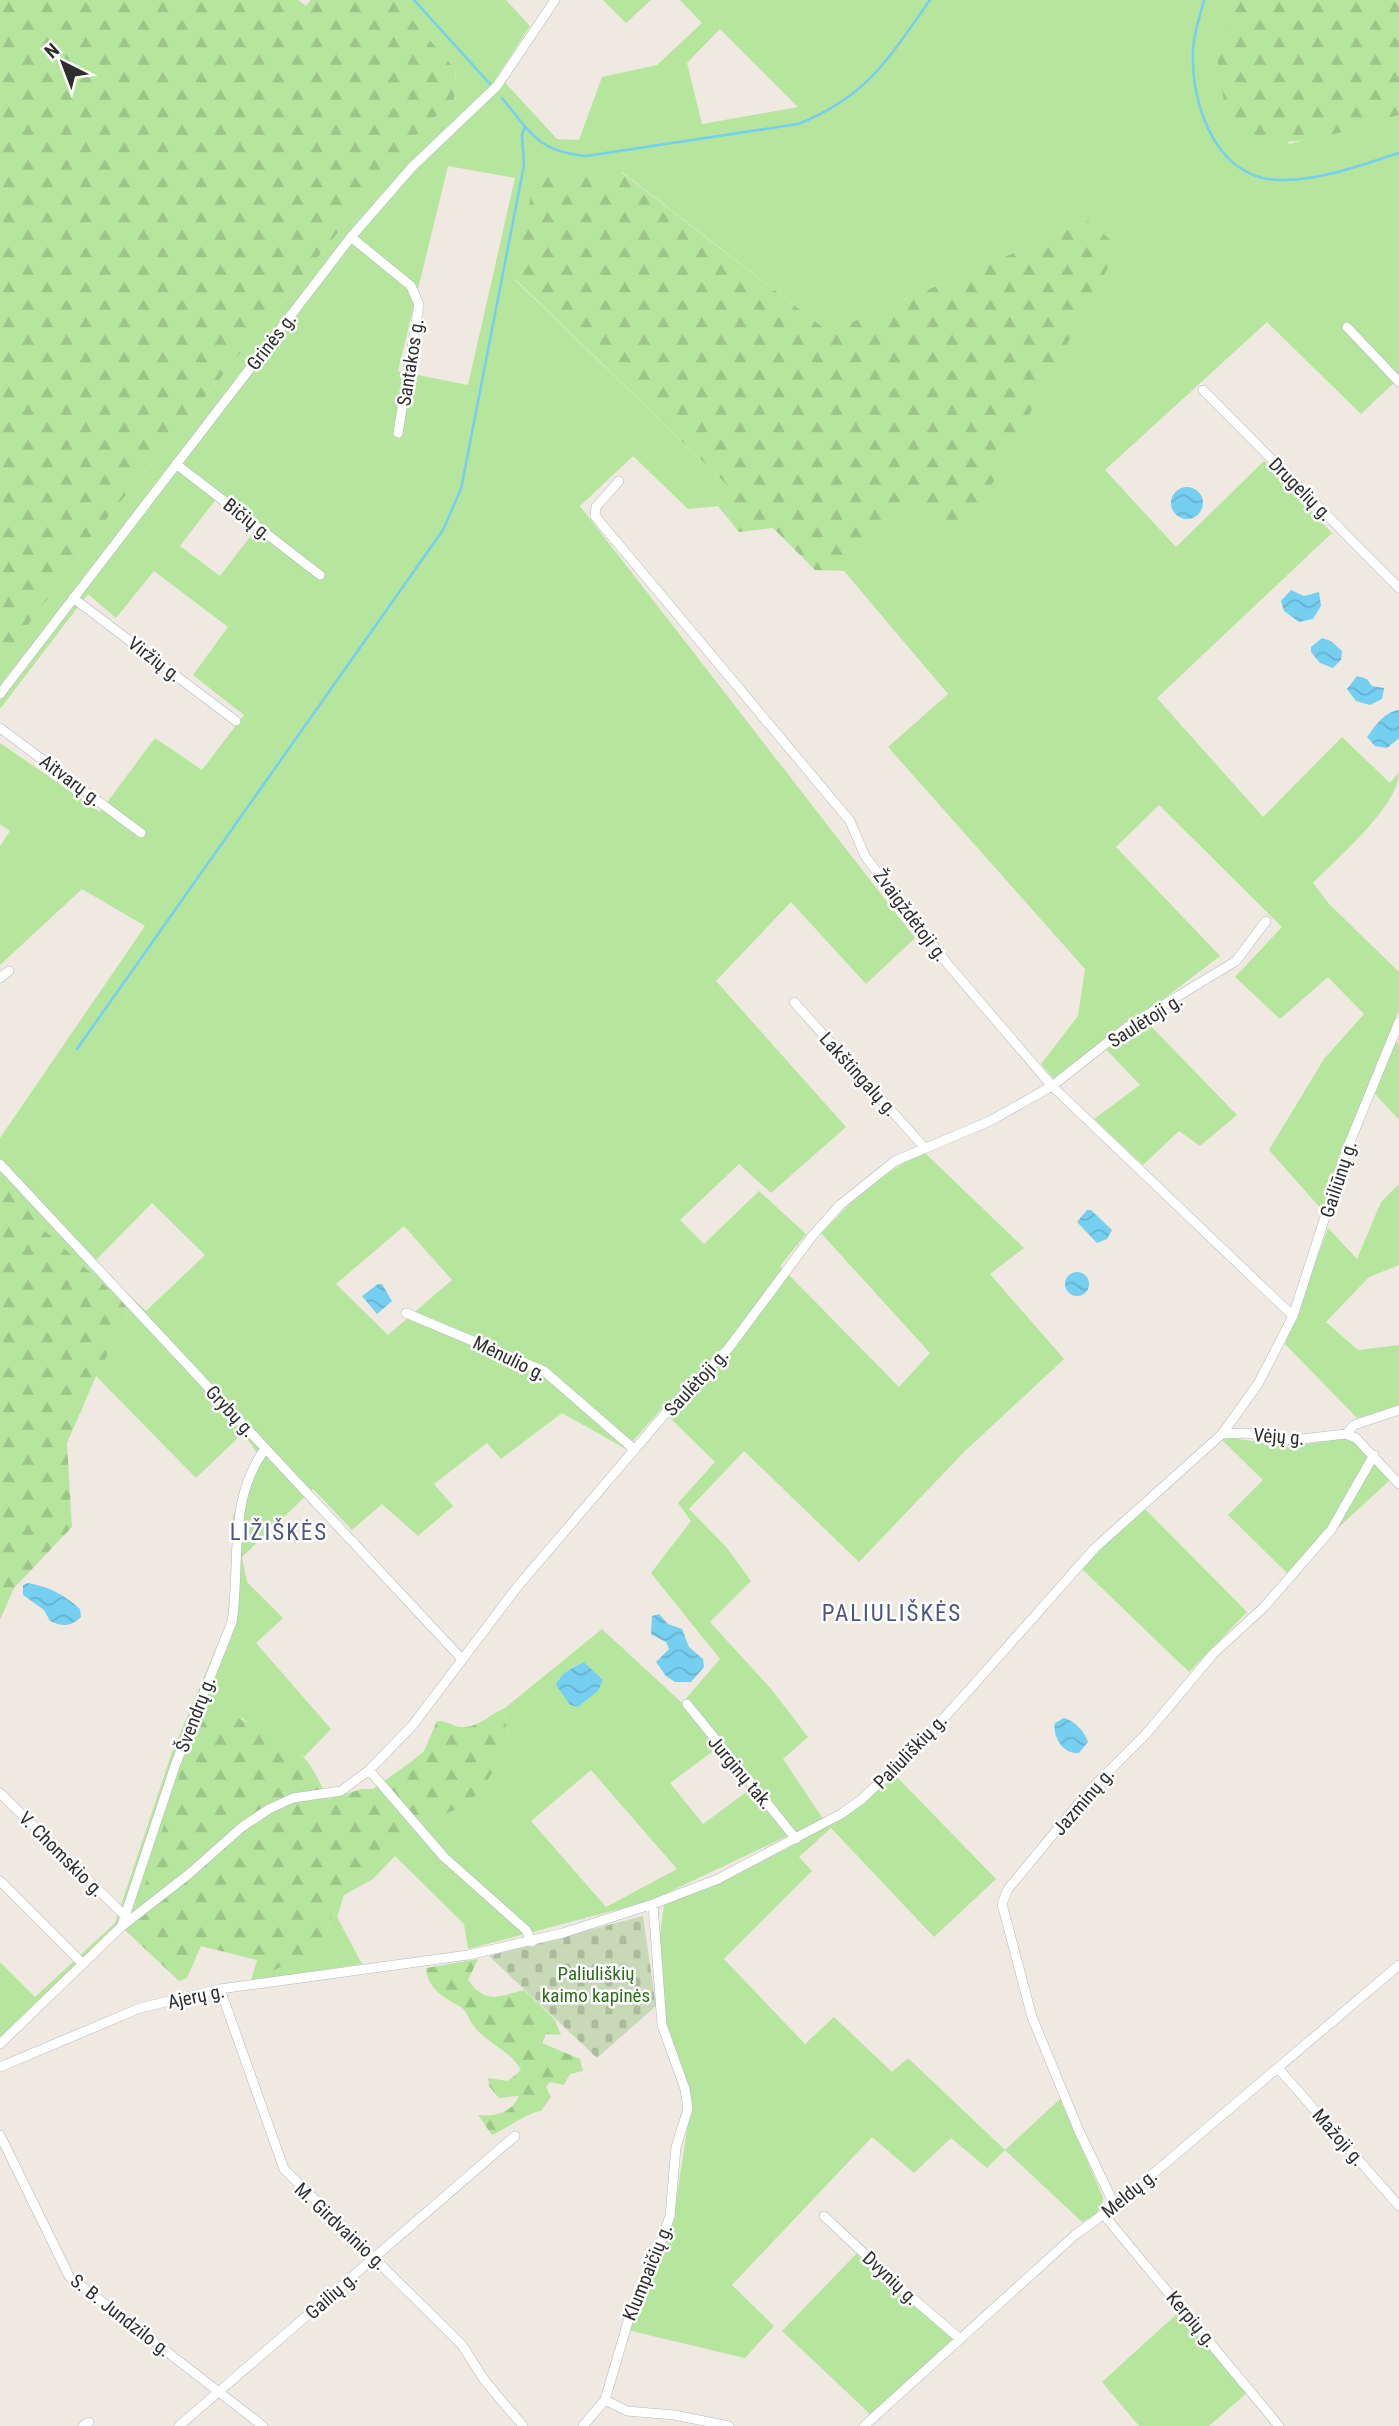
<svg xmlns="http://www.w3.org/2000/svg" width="1399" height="2426" font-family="'Roboto Condensed',sans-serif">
  <defs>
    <pattern id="forest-firs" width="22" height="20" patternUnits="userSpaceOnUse" patternTransform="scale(1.75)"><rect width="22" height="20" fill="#b6e59e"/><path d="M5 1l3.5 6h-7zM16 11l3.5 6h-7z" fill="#9dc588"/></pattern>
    <pattern id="cemetery-stones" width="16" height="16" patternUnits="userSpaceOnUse" patternTransform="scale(1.75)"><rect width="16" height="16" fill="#c8d9b8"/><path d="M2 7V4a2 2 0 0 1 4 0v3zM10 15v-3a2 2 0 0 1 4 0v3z" fill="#acbb9e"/></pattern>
    <pattern id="water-waves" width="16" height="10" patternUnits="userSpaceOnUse" patternTransform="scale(1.75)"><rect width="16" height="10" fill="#75cff0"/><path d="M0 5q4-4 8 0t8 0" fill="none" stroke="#66b2ce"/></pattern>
  </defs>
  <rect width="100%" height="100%" fill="#efe9e1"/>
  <path fill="#b6e59e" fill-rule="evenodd" d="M395,0h111l24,26 -32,49 59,64 22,1 23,-63 55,-12 45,-42 -22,-23h555l-1,7 55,137 110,-29v263l-38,36 -94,-92 -162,148 71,77 88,-86 68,72 -175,165 106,119 79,-80 48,46 9,-11c0,34 -62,86 -86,111l16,21 70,68v38l-60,147 -16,54 -54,-61 55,-91 40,-45 -36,-37 -48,42 -45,-42 47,-50 -123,-122 -43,42 104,109 -79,60 96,99 -37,31 -21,-15 -36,34 -49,-46 46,-34 -39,-41 -47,35 -13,-15 37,-48 7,-47 -197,-222 60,-53 -104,-123 58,-70 58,43 128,-323 -259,111 -207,-160 -107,108 211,204 -8,22 -30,3 -55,-53 -53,50 335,432 -49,46 -75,-82 -75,79 130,146 -75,66 -32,-29 -59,56 24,24 55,-53 47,43 -26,32 119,121 31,-34 -109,-120 43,-43 58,-40 102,98 -34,26 74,85 -100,93 -105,110 -115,-111 -55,58 38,39 24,33 -41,41 62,68 36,47 -25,22 40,60 -173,82 -182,48 -4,-25 -69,-68 -22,23 -29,16 -7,22 25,47 -111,17 60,-28 11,-9 19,-52 31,-18 49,-49 38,-17 52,-65 -5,-16 -1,-19 97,-79 80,74 38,-44 -69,-86 40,-52 -13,-18 37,-41 -54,-53 -35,40 -64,-36 -61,46 -14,-16 -53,41 19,22 -35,30 -36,-32 -30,26 -39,-41 -71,68 5,25 36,36 -27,25 75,86 -27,28 -63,-39 -118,210 -123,121v-87l35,35 80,-74 56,-168 59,-140 3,-99 24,-63 -14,-20 -47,45 -100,-102 31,-57 -2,-15 -82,-75 -43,-55v-36l145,-212 -63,-37 -82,76v-119l10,-15 -10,-7v-81l100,69 55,-74 47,32 42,-55 -51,-40 35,-48 -74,-56 -38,47 -28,-24 -88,115v-46l104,-141 316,-391 34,-32 2,-29zM720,29l78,78 -96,17 -15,-61zM448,166l67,12 -47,207 -70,-14zM216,499l40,30 -36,47 -40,-30zM152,1203l53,52 -59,56 -52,-49zM404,1226l48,54 -64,55 -52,-51zM584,1662l19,18 -5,11 -20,16 -8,-2 -12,-26 14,-12zM716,1749l33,41 -46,34 -33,-41zM591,1770l86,99 -71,38 -75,-86z
    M603,0h48l-25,23z
    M1396,1040l3,4v76l-24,-26z
    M1399,1184v81l-30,12 -43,45 32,28 41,-5v62l-42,11 -72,-74 43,-116 29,31 24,-57z
    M1226,1437l63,10 57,-9 14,7 31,34 -103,95 -60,-59 35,-35 -42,-41z
    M1142,1506l105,106 -58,60 -107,-103z
    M896,1776l100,103 -62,58 -103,-109 -32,29 13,14 -88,88 81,85 29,-27 58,55 16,-14 97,92 55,-51 43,98c0,14 -9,19 -21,25l-77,-72 -18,18 -36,-30 -37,35 -42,-36 -140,148 42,41 -29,32 -118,-28 46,-109 18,-117 -25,-78 -7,-84 5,-37c84,-34 162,-71 232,-129z
    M857,2253l97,87 -84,74 -88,-83z
    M1180,2311l69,80 -40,35h-70l-37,-44z"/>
  <path fill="url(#forest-firs)" d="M0,0h298l8,6 5,-6h84l61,70 -2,29 -34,32 -316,391 -104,141z
    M1235,0h164v115c-49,13 -165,63 -176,-20 -2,-12 -6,-27 -5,-38 3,-19 15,-37 17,-57z
    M621,172l208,160 259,-111 31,26 -159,297 -58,-43 -58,70 -29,-1 -42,-42 -34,4 -21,-26 8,-22 -211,-205 18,-94 15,-9z
    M0,1174l43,55 82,75 2,15 -31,57 -29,67 5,84 -58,61 -14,32z
    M505,1708l1,19 5,16 -31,49 -21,16 -38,17 -49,49 -31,18 -19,52 -11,9 -60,28 6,-21 -56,-14 -14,32 -8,3 -56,-53 21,-40 42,-134 21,-41c24,-5 76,26 95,43 11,9 19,30 26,43l34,-10h11l39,-28 12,-10 13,-30c10,-1 18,7 27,6 15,0 28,-14 41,-19z
    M478,1959l-10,21c18,25 31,16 56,10l31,30 6,15 -15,-1 -4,9 38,16 3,12 -13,3 -6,11 -14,-3 -4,5 5,10 -10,14c-17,3 -31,16 -49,24l-14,-20c18,1 33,-1 41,-19l-20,2 -10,-12 -1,-8 20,3 13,-11c-13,-22 -33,-25 -48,-45 -4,-5 -6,-14 -12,-18 -16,-9 -34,-18 -35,-39z"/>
  <path fill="url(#cemetery-stones)" d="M643,1916l13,90 -59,52 -108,-102z"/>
  <path fill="url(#water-waves)" d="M1171 503a16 16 0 1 1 32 0a16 16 0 1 1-32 0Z
    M1291,590l13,6 15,-4 2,14 -8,13 -14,3 -15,-11 -3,-10z
    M1322,638l9,3 11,10 -1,9 -8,8 -13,-5 -9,-11v-5z
    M1357,676l10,3 5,7 12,2 -2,11 -12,6 -14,-4 -9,-12z
    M1399,710v28l-12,10 -12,-2 -8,-9c9,-12 17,-25 32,-27z
    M1087,1210h4l21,20 -5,9 -10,4 -20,-21z
    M1065 1284a12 12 0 1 1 24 0a12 12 0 1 1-24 0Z
    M378,1284h4l10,17 -15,13 -15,-18z
    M28,1583c22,4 35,11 52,26l1,8c-11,10 -18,10 -31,4l-6,-11 -21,-15v-10z
    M659,1614l9,10 14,5 7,18 14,12 1,8 -13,15h-16l-9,-6 -10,-14 13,-13 -3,-7 -15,-8 1,-18z
    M584,1662l19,18 -5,11 -20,16 -8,-2 -14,-20c4,-12 17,-18 28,-23z
    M1064,1718c11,3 21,14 24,24l-9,11c-15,2 -27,-16 -24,-30z"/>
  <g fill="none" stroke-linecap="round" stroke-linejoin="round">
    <path stroke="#75cff0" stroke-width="2.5" d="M414,0l76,84
      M1204,0c-4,17 -11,35 -11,52 -2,56 25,131 92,128 40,-1 76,-15 114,-27
      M502,98c28,34 36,54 84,58l212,-32c70,-28 90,-65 132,-124
      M77,1049l366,-519 18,-41 63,-324 -2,-30 3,-9"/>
    <g stroke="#b4b7c1" stroke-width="10">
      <path id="minor" d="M351,237l60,49 8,19 -21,128
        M1347,327l52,55
        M1203,390l196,198
        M176,464l144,111
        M619,481l-23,26 -1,9 255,305 15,35 80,105 107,125 241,230
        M73,598l163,123
        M0,694l351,-457 61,-70 85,-81 58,-86
        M0,728l141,105
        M0,978l9,-7
        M794,1002l130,145
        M0,1164l461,494
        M406,1313l138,58 91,79
        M1222,1434l24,-1 46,7 54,-6 10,4 43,46
        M1346,1434l8,-9 45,-15
        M687,1704l109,135
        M369,1770l75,87 82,73 6,12
        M0,1793l125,123
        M0,1881l83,83
        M122,1925l54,-162 56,-141c9,-58 -5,-122 33,-173
        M220,1989l64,180 178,176 23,36 38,45
        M0,2044l121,-117 68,-53 53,-47 27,-18 24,-11 48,-7 28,-21 43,-44 106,-140 152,-178 58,-59 85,-114 27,-30 55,-44 95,-40 62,-35 75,-59 109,-66 30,-40
        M0,2067l140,-59 80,-19 248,-34 95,-22 90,-29 65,-25 123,-65 21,-15 67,-64 166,-187 127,-114 36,-50 35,-68 54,-167 52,-127
        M1278,2068l121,138
        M0,2135l69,141 194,150
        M1115,2206l-36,-75 -47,-114 -30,-113 6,-15 81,-98 57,-57 67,-80 51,-47 67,-77 43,-75
        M1103,2214l176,212
        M824,2216l79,74 57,49
        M605,2400l22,11 47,4 55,11
        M83,2426l6,-4
        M179,2426l336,-290
        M583,2426l22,-26 24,-82 33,-79 8,-23 6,-69 12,-38 -3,-20 -23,-64 -9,-121
        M864,2426l211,-191 40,-29 284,-241"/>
    </g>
    <use href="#minor" stroke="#fff" stroke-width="9"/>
  </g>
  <g text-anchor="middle" stroke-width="5" stroke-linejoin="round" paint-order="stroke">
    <g font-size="19" fill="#2e2e2e" stroke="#fff">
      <text transform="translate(271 341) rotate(-52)" y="7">Grinės g.</text>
      <text transform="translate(410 362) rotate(-81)" y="7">Santakos g.</text>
      <text transform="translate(1301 489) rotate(45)" y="7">Drugelių g.</text>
      <text transform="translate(248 519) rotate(38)" y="7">Bičių g.</text>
      <text transform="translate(155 659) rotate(37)" y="7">Viržių g.</text>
      <text transform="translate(71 780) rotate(37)" y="7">Aitvarų g.</text>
      <text transform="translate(911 915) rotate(53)" y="7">Žvaigždėtoji g.</text>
      <text transform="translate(1145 1020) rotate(-32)" y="7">Saulėtoji g.</text>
      <text transform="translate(859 1074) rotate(48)" y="7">Lakštingalų g.</text>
      <text transform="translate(1338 1179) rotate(-72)" y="7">Gailiūnų g.</text>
      <text transform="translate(510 1358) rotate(26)" y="7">Mėnulio g.</text>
      <text transform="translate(696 1382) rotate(-47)" y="7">Saulėtoji g.</text>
      <text transform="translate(231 1411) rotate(47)" y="7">Grybų g.</text>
      <text transform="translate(1279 1436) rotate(4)" y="7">Vėjų g.</text>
      <text transform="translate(195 1714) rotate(-69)" y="7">Švendrų g.</text>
      <text transform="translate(910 1751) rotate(-46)" y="7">Paliuliškių g.</text>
      <text transform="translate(741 1772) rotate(50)" y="7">Jurginų tak.</text>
      <text transform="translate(1083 1801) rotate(-49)" y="7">Jazminų g.</text>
      <text transform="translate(62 1854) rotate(45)" y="7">V. Chomskio g.</text>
      <text transform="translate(196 1996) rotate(-12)" y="7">Ajerų g.</text>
      <text transform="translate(1339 2137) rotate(49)" y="7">Mažoji g.</text>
      <text transform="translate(1129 2193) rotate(-39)" y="7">Meldų g.</text>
      <text transform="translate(341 2226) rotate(43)" y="7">M. Girdvainio g.</text>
      <text transform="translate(647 2272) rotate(-68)" y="7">Klumpaičių g.</text>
      <text transform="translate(891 2278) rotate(43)" y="7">Dvynių g.</text>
      <text transform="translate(331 2295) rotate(-41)" y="7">Gailių g.</text>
      <text transform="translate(121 2315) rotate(38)" y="7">S. B. Jundzilo g.</text>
      <text transform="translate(1192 2319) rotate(50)" y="7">Kerpių g.</text>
    </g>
    <g font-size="19" fill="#2c6e1b" stroke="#fff">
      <text x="596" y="1980">Paliuliškių<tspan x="596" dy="22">kaimo kapinės</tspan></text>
    </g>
    <g font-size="23" letter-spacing="2" fill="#4d5680" stroke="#fff">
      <text x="279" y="1540">LIŽIŠKĖS</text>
      <text x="892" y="1621">PALIULIŠKĖS</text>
    </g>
  </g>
  <g transform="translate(63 63) rotate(318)" stroke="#ffffff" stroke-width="5" paint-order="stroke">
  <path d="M0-5L12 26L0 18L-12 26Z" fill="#2e2e2e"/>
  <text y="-10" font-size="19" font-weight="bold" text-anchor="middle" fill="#2e2e2e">N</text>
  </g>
</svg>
